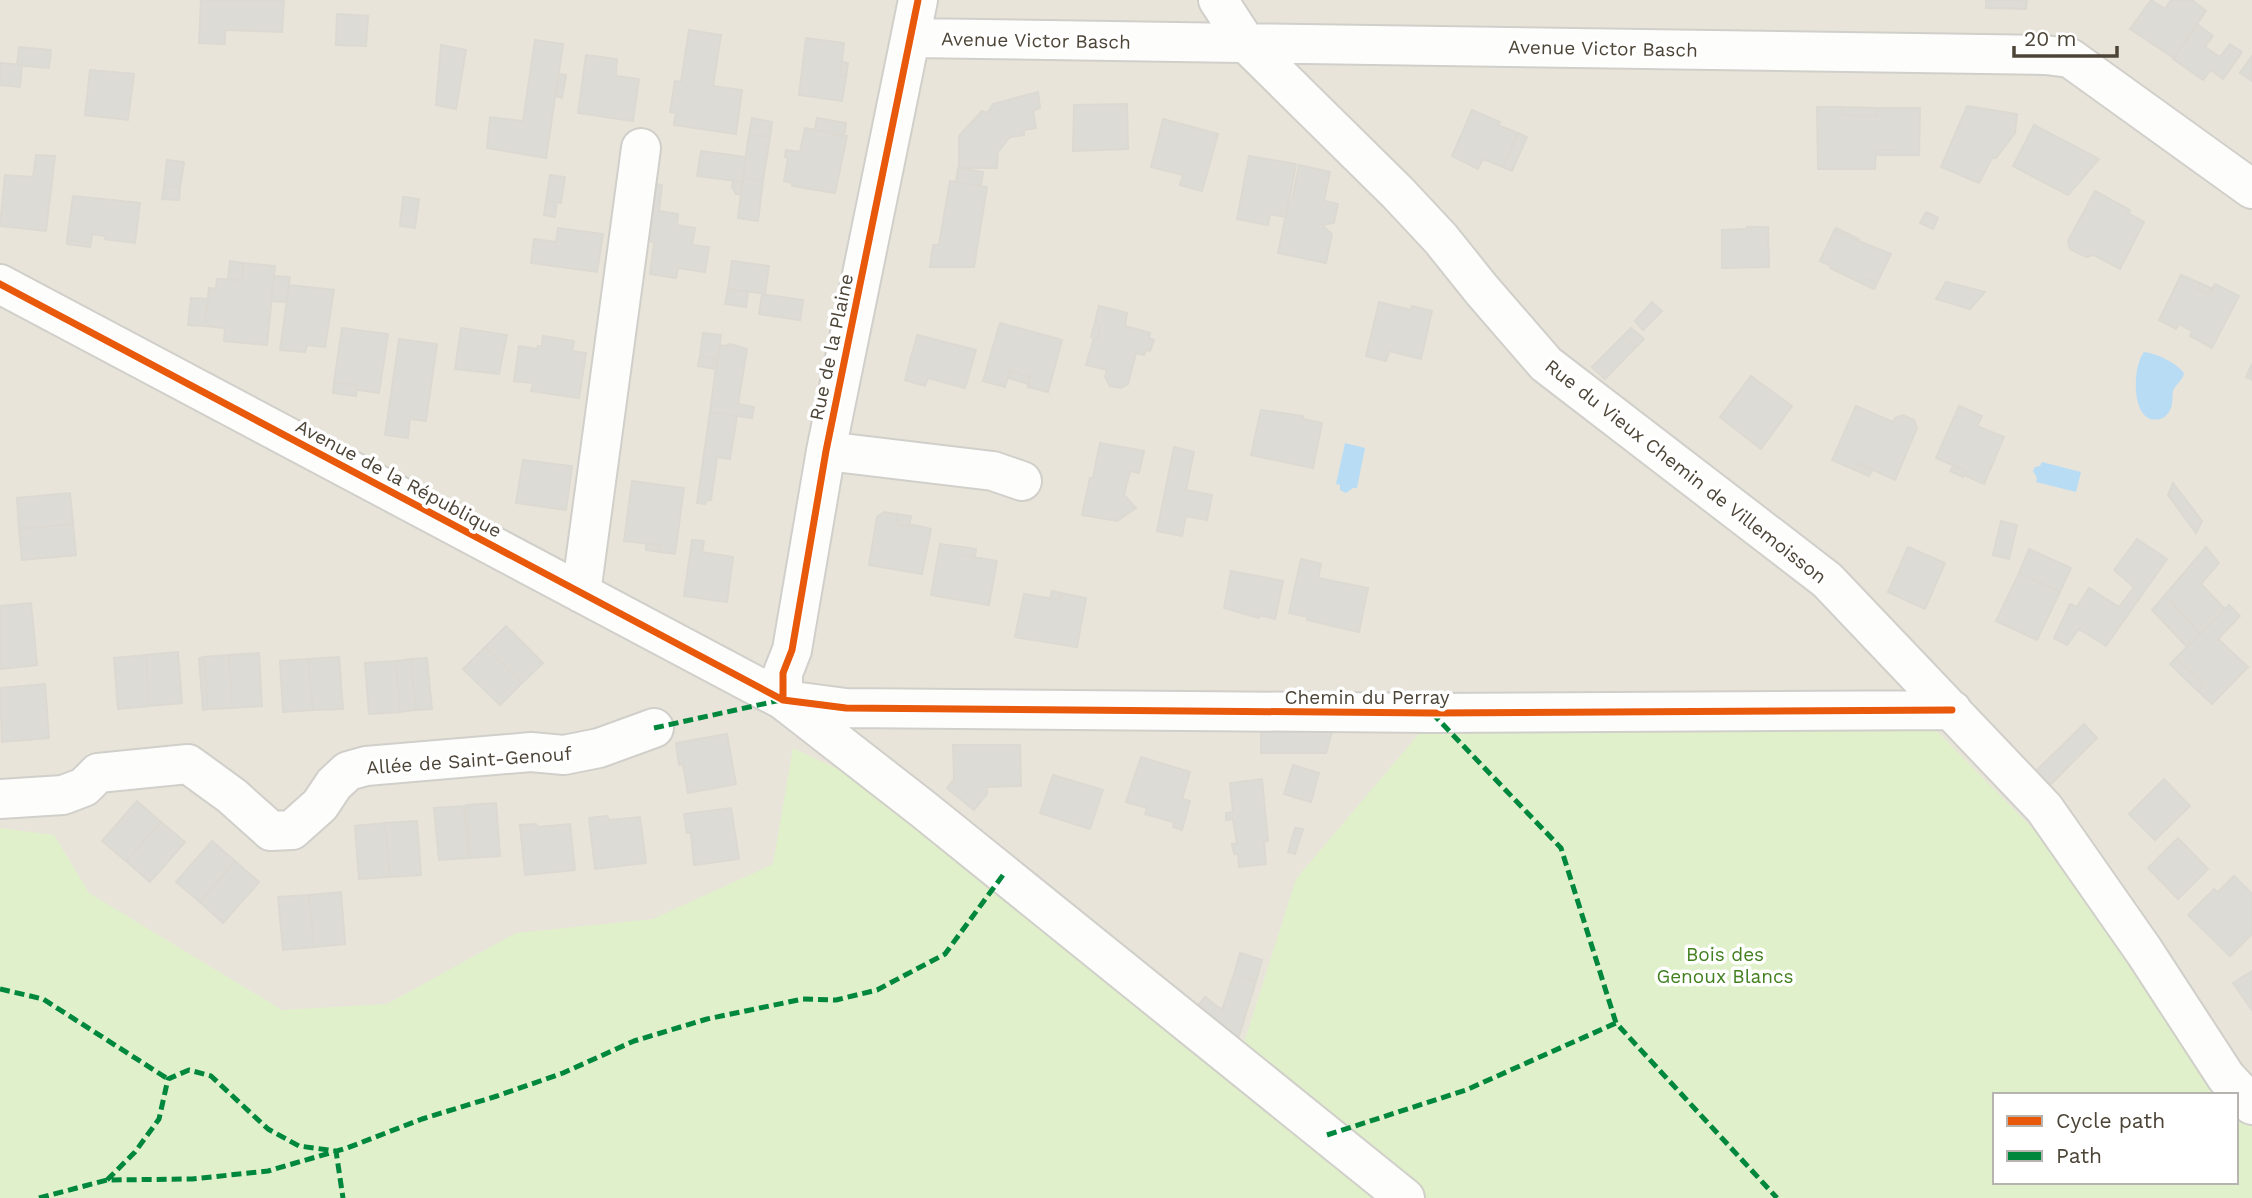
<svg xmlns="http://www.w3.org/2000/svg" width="2252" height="1198" font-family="'Work Sans',sans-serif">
  <rect width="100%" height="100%" fill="#f3f2ed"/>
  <path fill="#e8e4da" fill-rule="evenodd" d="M0,0h2252v1198h-2252zM1995,1095h241v87h-241z"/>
  <path fill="#e0f0ca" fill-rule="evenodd" d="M1423,729l513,1 98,100 100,139 118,136v93h-2252v-370l54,7 35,58 193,117 105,-6 129,-71 137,-14 120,-55 20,-116 55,26 163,130 225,164 60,-189zM1995,1095h241v87h-241z"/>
  <path fill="#b9dcf5" d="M2144,352c14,2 31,10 40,21 -1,8 -8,10 -11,18 -1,6 0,12 -2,17 -2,5 -6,10 -11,11 -30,7 -28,-53 -16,-67z
    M1345,443l20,5 -8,40h-4l-7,5 -6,-3v-5l-4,-1z
    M2042,462l39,10 -5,20 -40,-10 1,-4 -4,-7 2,-4 5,-1z"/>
  <path fill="#dddbd5" stroke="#dcd9d2" stroke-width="2" d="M201,0h83l-2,32 -57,-2v14l-26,-1z
    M1986,0h41l-1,9 -40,-1z
    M2151,0l14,9 6,-9h21l14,11 -32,47 -44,-29z
    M337,14l31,2 -2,30 -30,-1z
    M2197,24l16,12 -8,11 15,10 10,-13 12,8 -19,27 -12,-9 -8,10 -30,-21z
    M689,30l32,5 -8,51 29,4 -6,44 -62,-9 2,-12 -6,-1 5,-31 6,1z
    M806,38l38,5 -4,33 6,1 -4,24 -43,-6z
    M535,40l28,4 -17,114 -59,-10 3,-31 33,4z
    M441,45l25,5 -10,59 -20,-4z
    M19,47l32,3 -2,18 -32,-3z
    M586,55l31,4 -1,17 23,3 -6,42 -55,-8z
    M2252,56v25l-12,-8z
    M842,62l6,1 -2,14 -6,-1z
    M0,63l22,2 -2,22 -20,-2z
    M90,70l44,4 -6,46 -43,-5z
    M559,74l7,1 -4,23 -6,-2z
    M1038,92l2,16 -7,3 3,17 -12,2v5l-14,2 -12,15 -1,16h-38v-32l23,-25 5,2 6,-9z
    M1127,104l1,45 -55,2 1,-46z
    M1967,106l50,8 -2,19 -19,25h-4l-13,25 -38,-16z
    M1817,107h26v8l34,1 1,-8h42l-1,47h-22l-1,-5h-20l-1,19h-57z
    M1843,107l35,1 -1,8 -34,-1z
    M1472,110l28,12 -2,3 20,8 -15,34 -20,-8 -5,10 -26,-13z
    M752,118l20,4 -2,15 -21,-3z
    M817,118l29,5 -2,13 -29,-6z
    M1163,119l55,15 -16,57 -22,-6 3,-10 -32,-8z
    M2034,125l65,34 -31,36 -55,-29z
    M805,128l42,8 -12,57 -43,-7v-3l-8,-2 4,-23 -3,-1 1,-7 14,2z
    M1518,133l9,4 -15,34 -9,-4z
    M749,134l21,3 -7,44 -20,-4z
    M1876,150h20l1,5h-21z
    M701,151l45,6 -3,25 -46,-6z
    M36,155l19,1 -9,75 -46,-5 5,-51 28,2z
    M1249,156l47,8 -10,53 -16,-3 -2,11 -31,-6z
    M167,160l17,2 -4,26 -16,-3z
    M1299,165l31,7 -6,29 14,3 -4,19 -12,2 10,9 -6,29 -48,-10 11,-53h3z
    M958,168l25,4 -2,14 -25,-4z
    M550,175l15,2 -4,26 -15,-2z
    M743,177l20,4 -5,40 -20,-3z
    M733,181l10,1 -2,12h-5l-4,-7z
    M950,181l37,6 -13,80h-44l3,-22h6z
    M646,183l16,2 -3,26 19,3 -1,11 18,3 -3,17 17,2 -4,25 -27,-4 -2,10 -26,-4 4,-32 -15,-2z
    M164,185l16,3 -1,12 -17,-1z
    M2095,191l35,19 -2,3 16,9 -24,47 -26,-14 -8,2 -16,-8 -2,-8z
    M73,196l67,7 -5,40 -30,-4v-3l-13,-2 -1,9 -24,-3z
    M403,197l16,2 -4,29 -15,-2z
    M546,201l11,1 -2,15 -11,-2z
    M1926,212l12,6 -5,11 -13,-6z
    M1747,227h21l1,40 -47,1v-38l25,-1z
    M558,228l45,6 -6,38 -66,-9 3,-24 22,3z
    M1836,228l23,11 -2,2 -23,-10z
    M1834,231l57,23 -14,29 -13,-5 -3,5 -31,-15 1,-2 -11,-5z
    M67,240l24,3 -1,4 -23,-3z
    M230,261l13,2 -1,17 -14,-1z
    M732,261l37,5 -4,28 -37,-5z
    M243,263l32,3 -8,79 -43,-4 1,-13 -20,-2 4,-38 7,1 1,-10 25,1z
    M2181,275l19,8 -3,5 12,6 6,-10 24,12 -27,52 -22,-12 2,-5 -13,-7 -3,5 -17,-9z
    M274,276l16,1 -4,25 -15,-1z
    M1864,278l13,5 -3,6 -13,-6z
    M1946,282l39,10 -15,17 -34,-10z
    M2200,283l13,6 -4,5 -12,-6z
    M289,285l45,5 -9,57 -18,-2 -2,7 -25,-2z
    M728,289l20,3 -2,15 -21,-3z
    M762,294l41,6 -3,20 -41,-6z
    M191,298l16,1 -2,27 -17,-1z
    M1379,302l32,8 1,-4 20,5 -11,48 -32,-8 -3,10 -20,-5z
    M1652,302l10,9 -19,19 -8,-9z
    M1099,306l28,7 -2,13 25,7 -1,5 5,2 -4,11 -4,-1 -2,5 -8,-2 -8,31 -7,4 -11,-2 -5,-9 2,-7 -21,-5 8,-27 4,1 2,-14 -5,-2z
    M1000,323l62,17 -14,52 -20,-5 2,-10 -20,-6 -5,16 -22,-6z
    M1095,323l5,2 -2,14 -7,-2z
    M342,328l46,6 -9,59 -22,-3v-5l-23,-3z
    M461,328l46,7 -8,39 -44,-5z
    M1631,328l13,11 -9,9 -12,-12z
    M703,333l18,2 -3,24 -18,-3z
    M917,335l59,15 -11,38 -37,-10 -3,8 -20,-6z
    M543,336l31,5 -2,10 14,2 -7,45 -48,-7 2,-8 -19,-2 5,-35 18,3 1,-3h4z
    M1623,336l12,12 -30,31 -13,-12z
    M399,339l38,5 -11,77 -16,-2 -2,19 -23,-3z
    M730,344l17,5 -9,55 16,3 -2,11 -42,-6 9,-67 7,1z
    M700,356l18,3 -2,10 -18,-3z
    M2252,364v16l-6,-3z
    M1010,371l20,6 -2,7 -19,-6z
    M1751,376l41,30 -31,43 -41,-32z
    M334,382l23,3 -1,11 -23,-3z
    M1856,406l37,16 2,-4 8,-3 11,5 3,8 -22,52 -37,-17 -3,7 -23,-10z
    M1959,406l23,10 -5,10 27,11 -20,47 -20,-9 2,-4 -30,-13z
    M1261,410l42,6v3l19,4 -9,45 -62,-13z
    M710,412l27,4 -7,43 -13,-2 -6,43h-4l-2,4 -8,-1z
    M1100,443l44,8 -5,22 -9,-2 -6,24 12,13 -19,13 -35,-6 8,-37h3z
    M1174,447l20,5 -8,38 26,5 -5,25 -21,-4 -4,20 -25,-5z
    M523,460l49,6 -6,44 -50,-7z
    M1858,463l14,7 -3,6 -14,-6z
    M1953,466l13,5 -3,6 -13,-6z
    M632,481l52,7 -9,66 -15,-2v-7l-36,-4z
    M2173,483l29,38 -6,12 -28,-38z
    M70,493l3,31 -54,5 -2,-31z
    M884,512l13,2 -1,11 13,2 1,-3 21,5 -9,45 -53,-9 8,-48z
    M897,514l14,2 -2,11 -13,-2z
    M2001,521l16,4 -8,34 -16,-4z
    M73,524l3,31 -54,5 -3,-31z
    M2137,539l30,20 -61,87 -27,-17 -12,16 -13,-7 16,-34 7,3 12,-19 30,19 15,-20 -20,-17z
    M692,540l12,1 -2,11 31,5 -6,45 -43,-6z
    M646,543l14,2v7l-14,-2z
    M940,544l23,3 -1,8 35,6 -8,44 -58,-10z
    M963,547l13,2 -1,8 -13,-2z
    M1908,547l37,16 -20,46 -37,-17z
    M2206,547l13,16 -18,21 24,25 -25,25 -35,-39z
    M2029,549l42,19 -11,24 -41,-19z
    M1301,559l20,5 -3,14 50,10 -9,44 -52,-12 1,-3 -19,-4z
    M1231,571l52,10 -8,38 -15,-4 -1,3 -35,-10z
    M2019,573l41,19 -23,48 -41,-19z
    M1052,591l9,2 -1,7 -10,-1z
    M1061,593l25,5 -9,49 -62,-10 9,-43 36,6z
    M2165,595l35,39 -13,13 -35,-37z
    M31,603l6,62 -37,4v-63z
    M2229,605l11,11 -22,23 30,28 -36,37 -14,-13 6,-6 -28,-27z
    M506,626l37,37 -21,20 -37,-36z
    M485,647l37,36 -22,22 -37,-36z
    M178,652l4,51 -33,3 -3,-51z
    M259,653l3,53 -30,2 -3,-53z
    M146,655l3,51 -31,3 -4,-51z
    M229,655l3,53 -24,1 -4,-52z
    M204,657l4,52 -5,1 -4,-52z
    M339,657l4,52 -30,1 -5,-51z
    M427,658l5,51 -16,1 -5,-51z
    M2176,658l28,27 -6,6 -28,-27z
    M308,659l5,51 -30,2 -3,-51z
    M411,659l5,51 -16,2 -4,-51z
    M396,661l4,51 -31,2 -4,-51z
    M45,684l4,54 -47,4 -2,-54z
    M2084,724l13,14 -47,47 -14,-14z
    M1261,727l72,1 -7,25h-65z
    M727,734l9,50 -48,9 -5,-29 -4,1 -3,-22z
    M953,745h67l1,41 -34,1v7l-13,16 -27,-22 7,-9z
    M1141,757l49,15 -8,27 8,2 -8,29 -9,-3 1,-5 -29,-8 2,-6 -21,-6z
    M1293,765l26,8 -8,29 -27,-8z
    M1053,775l50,15 -13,39 -50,-16z
    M1262,779l6,62h-4l2,23 -27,3 -1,-13h-4l-2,-10h5l-4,-25 -7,1v-7l7,-1 -3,-29z
    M2164,779l26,27 -35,34 -26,-26z
    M137,801l24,21 -35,39 -24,-20z
    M496,803l4,53 -30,2 -3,-53z
    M467,805l3,53h-2l-4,-52z
    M464,806l4,52 -29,2 -5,-52z
    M731,808l8,51 -45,6 -3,-32h-4l-3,-19z
    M607,816l2,4 31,-3 6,46 -51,6 -6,-51z
    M417,821l4,54 -31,2 -5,-54z
    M161,822l24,20 -35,40 -24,-21z
    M385,823l5,54 -31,2 -4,-53z
    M536,824l2,3 32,-3 5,46 -50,5 -5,-50z
    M1295,828l8,1 -8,25 -7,-2z
    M2178,838l30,31 -30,30 -30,-31z
    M212,841l23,20 -35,41 -24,-20z
    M235,861l24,21 -36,41 -23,-21z
    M2234,876l18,18v40l-22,22 -42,-41 26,-26 4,3z
    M341,892l4,52 -31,3 -5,-52z
    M309,895l5,52 -31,3 -5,-53z
    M1240,953l22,7 -6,21 -22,-7z
    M2252,971v39l-19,-27z
    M1234,974l22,7 -22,71 -44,-36 15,-19 17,13z"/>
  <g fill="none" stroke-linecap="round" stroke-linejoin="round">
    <g stroke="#d1cfca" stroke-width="42">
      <path id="minor" d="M1218,0l28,43 152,150 43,46 40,50 65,75 281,216 217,228 100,143 82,126 26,28
        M911,38l1134,17 25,3 182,131
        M0,284l783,416 140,109 482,389
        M826,451l167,20 29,10
        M581,593l60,-445
        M783,700v-27l9,-23 34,-199 92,-451
        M785,700l61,8 586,5 520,-3
        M0,799l63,-4 21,-8 14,-14 90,-9 44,32 39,35 21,-1 28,-25 14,-21 14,-13 18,-5 165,-14 33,3 35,-7 55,-20"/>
    </g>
    <use href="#minor" stroke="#fdfdfc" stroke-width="38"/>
    <path stroke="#00873e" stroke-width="5" stroke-dasharray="10 5" stroke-linecap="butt" d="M1432,713l129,135 55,175 161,175
      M654,728l127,-28
      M0,989l43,10 125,80
      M1327,1135l139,-45 150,-67
      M107,1180l28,-28 24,-33 9,-40 21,-9 22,6 57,53 31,17 37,5 7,47
      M39,1198l68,-18 85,-1 76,-8 79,-23 75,-29 75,-23 66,-23 71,-32 73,-22 96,-20 33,1 41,-10 68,-36 58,-79"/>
    <g stroke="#fff" stroke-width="11">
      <path id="cycleway" d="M0,284l783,416 63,8 586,5 520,-3
        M783,700v-27l9,-23 34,-199 92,-451"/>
    </g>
    <use href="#cycleway" stroke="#e8590c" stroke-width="7"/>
  </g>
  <g text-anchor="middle" stroke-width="7" stroke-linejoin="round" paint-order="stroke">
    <g font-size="19" fill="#4c4437" stroke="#fff">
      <text transform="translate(1036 40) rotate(1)" y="7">Avenue Victor Basch</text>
      <text transform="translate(1603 48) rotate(1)" y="7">Avenue Victor Basch</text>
      <text transform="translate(831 347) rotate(-78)" y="7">Rue de la Plaine</text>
      <text transform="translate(1686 471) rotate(38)" y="7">Rue du Vieux Chemin de Villemoisson</text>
      <text transform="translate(399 478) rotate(28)" y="7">Avenue de la République</text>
      <text x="1367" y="704">Chemin du Perray</text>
      <text transform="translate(469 760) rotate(-4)" y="7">Allée de Saint-Genouf</text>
    </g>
    <g font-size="19" fill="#428020" stroke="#fff">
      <text x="1725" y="961">Bois des<tspan x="1725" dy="22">Genoux Blancs</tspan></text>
    </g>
  </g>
  <rect x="1993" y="1093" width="245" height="91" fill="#ffffff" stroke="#b7b4af" stroke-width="2"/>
  <rect x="2007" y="1116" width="35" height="10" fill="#e8590c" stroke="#b7b4af" stroke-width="2"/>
  <text x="2056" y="1128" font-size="21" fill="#4c4437">Cycle path</text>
  <rect x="2007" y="1151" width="35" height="10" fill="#00873e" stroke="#b7b4af" stroke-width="2"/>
  <text x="2056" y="1163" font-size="21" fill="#4c4437">Path</text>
  <path d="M2014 46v10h103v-10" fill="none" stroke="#4c4437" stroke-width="3.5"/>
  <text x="2024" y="46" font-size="21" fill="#4c4437" stroke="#ffffff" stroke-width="5" paint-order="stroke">20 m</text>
</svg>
